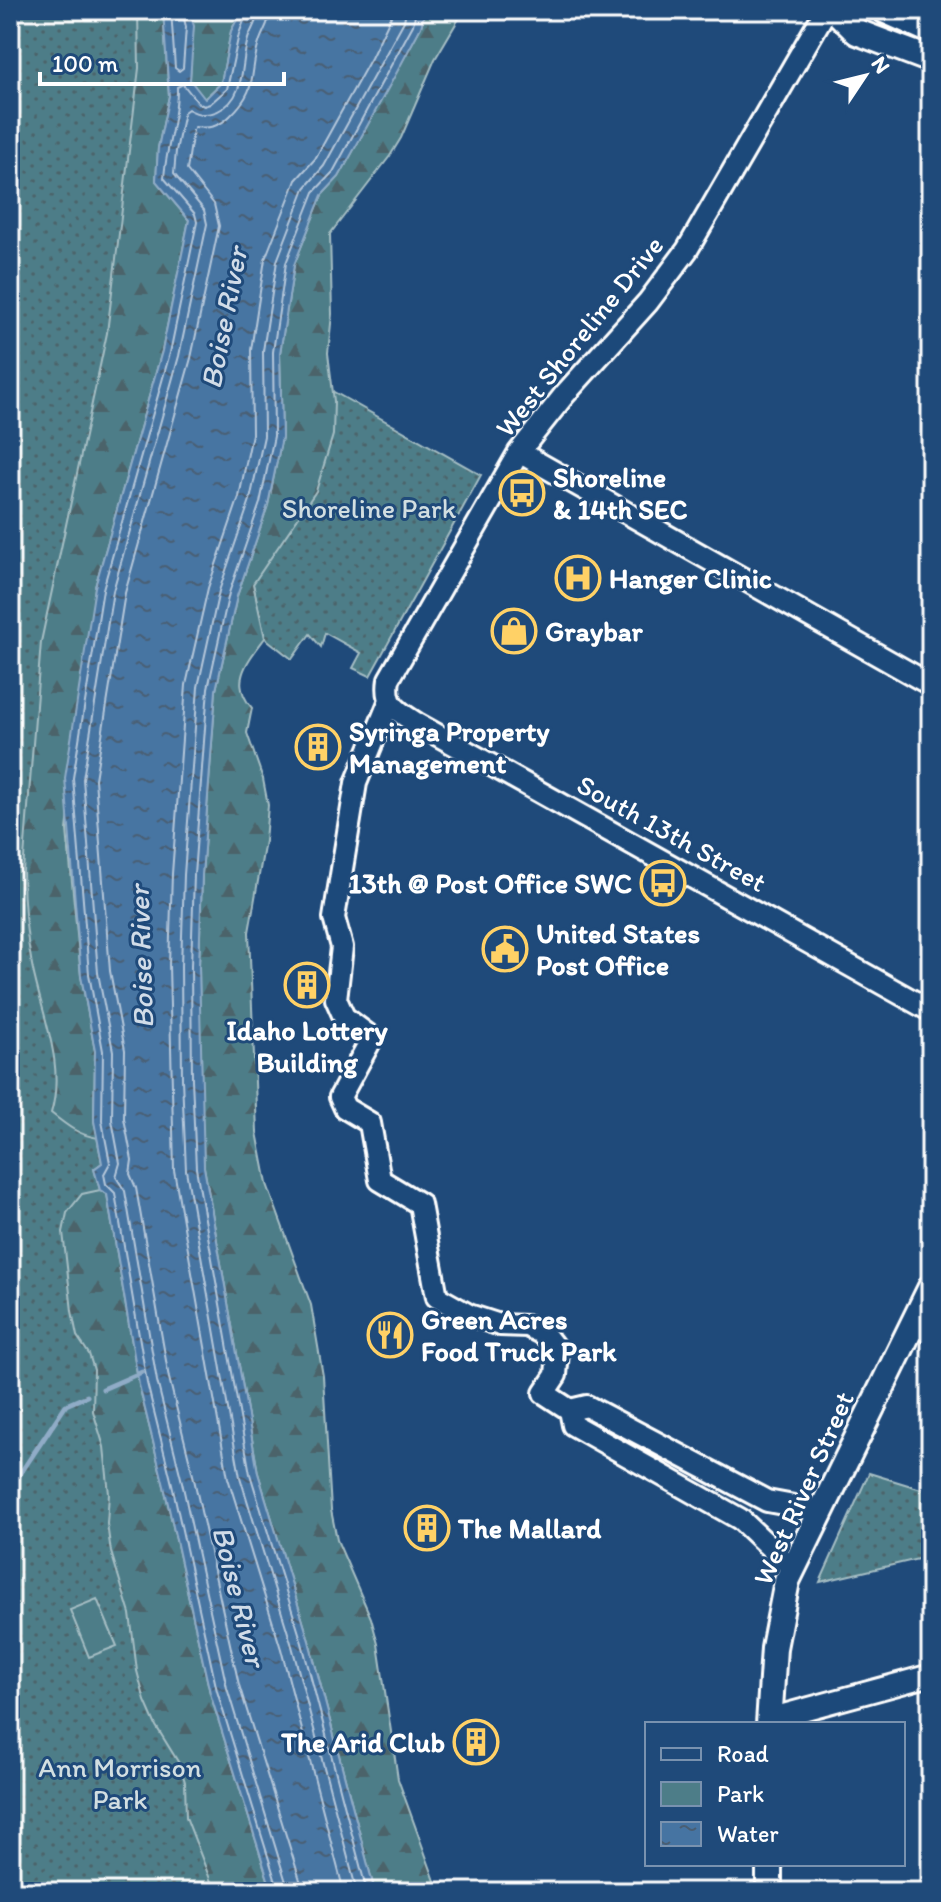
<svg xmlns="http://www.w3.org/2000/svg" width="941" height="1902" font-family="Itim,sans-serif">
  <defs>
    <pattern id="green-dots" width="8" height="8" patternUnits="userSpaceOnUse" patternTransform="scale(2)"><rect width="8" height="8" fill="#4d7d88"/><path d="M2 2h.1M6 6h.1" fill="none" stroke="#4c646a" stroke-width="1.8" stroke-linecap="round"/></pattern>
    <pattern id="forest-firs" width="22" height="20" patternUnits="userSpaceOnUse" patternTransform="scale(2)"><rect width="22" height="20" fill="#4d7d88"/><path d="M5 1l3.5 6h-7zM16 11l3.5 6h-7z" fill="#4c646a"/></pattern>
    <pattern id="water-ripples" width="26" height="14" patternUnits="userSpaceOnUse" patternTransform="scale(2)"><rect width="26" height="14" fill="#4674a2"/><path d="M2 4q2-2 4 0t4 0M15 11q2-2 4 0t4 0" fill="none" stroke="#495e73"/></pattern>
  </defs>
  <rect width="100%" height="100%" fill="#1f4a7a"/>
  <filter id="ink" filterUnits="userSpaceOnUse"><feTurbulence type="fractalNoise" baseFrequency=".0125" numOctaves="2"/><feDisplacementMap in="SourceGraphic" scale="16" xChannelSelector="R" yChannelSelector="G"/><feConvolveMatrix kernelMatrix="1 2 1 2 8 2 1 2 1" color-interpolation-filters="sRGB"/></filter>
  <g filter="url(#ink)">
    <path fill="url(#green-dots)" stroke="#a6bec4" stroke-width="2" d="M10,10h153l-27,426 -41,151 -1,534 8,42 -8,6 6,21 7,4 150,698h-247z
      M325,387l156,88 -111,201 -17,-8 8,-15 -36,-20 -4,14 -11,-13 -18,25 -27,-21 -12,-54z
      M869,1473l62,19v64l-111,26z"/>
    <path fill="url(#forest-firs)" stroke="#a6bec4" stroke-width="2" d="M138,10h25l6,86 -11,52 -2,33 33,39 -27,131 -67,236 -28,243 14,146 14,75 -1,70 4,17c-20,-3 -32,-13 -47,-25 15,-49 -10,-100 -19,-148 -6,-31 -9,-62 -9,-94l18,-229 66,-309 32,-265z
      M193,10h49l-11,21 -10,52 -17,16 -14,-19z
      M425,10h39l-29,49 -34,79 -11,18 -60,78 2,80 -4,39 6,48 -1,34 -17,56 -63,93 12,54c-18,24 -36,44 -13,70l-5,25 16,46 5,26 -3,36 -16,91 8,200 10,52 44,121 12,71 8,134 6,30 34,78 7,26 20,135 41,113h-64l-66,-251 -51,-168 -54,-306 -4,-88 -1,-113 3,-91 14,-185 21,-94 31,-91 14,-68 -2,-84 14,-88 28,-70 17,-18 82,-150z
      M100,1190l7,4 32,191 25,101 46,207 62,199h-57l-29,-75 -1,-35 -5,-17 -24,-39 -11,-25 -8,-30 -7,-57 -19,-62 -4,-28 2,-30 -5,-47 -11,-36 1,-41 -5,-16 -12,-18 -5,-25 -9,-79 4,-19 15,-19z"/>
    <path fill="#4d7d88" stroke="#a6bec4" stroke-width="2" d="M97,1599l20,47 -28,11 -19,-47z"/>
    <path fill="url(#water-ripples)" stroke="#90acc7" stroke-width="2" d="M163,10h26l5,16 -4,54 15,19 16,-16 10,-52 11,-21h183l-4,17 -24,45 -58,105 -17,18 -28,70 -14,88 2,84 -14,68 -31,91 -21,94 -14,185 -3,91 5,201 54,306 51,168 66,251h-103l-62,-199 -46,-207 -25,-101 -32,-191 -7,-4 -6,-21 8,-6 -8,-42 1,-70 -14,-75 -16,-198 30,-191 67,-236 27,-131 -33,-39 2,-33 11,-52z"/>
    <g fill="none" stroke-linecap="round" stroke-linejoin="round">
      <path stroke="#b5c7da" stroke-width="2" d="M171,10l4,58 4,3 4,-3 3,-41 -4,-17
        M248,10l-9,24 -12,55 -17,15 -6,2 -6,-3 -15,-19 -6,3c1,30 -11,60 -13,91l31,36 2,8 -27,131 -67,236 -30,189 16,196 14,77 -1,70 8,42 -6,11 2,10 9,9 32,190 25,101 45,207 62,201
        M258,10c0,11 -7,19 -10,29 -5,16 -4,34 -10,50 -8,21 -31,32 -50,20l-4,3 -8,39 -2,23 30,36 3,14 -28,132 -66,235 -30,188 15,194 15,78 -1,69 8,43 -4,14 9,14 32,190 25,101 45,206 62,204
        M270,10c0,12 -6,19 -10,30 -12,33 0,48 -30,76 -10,10 -20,13 -35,11l-2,3 -6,40 27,34 5,22 -28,132 -66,235 -30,186 15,192 15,79 -1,68 8,42 -2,14 6,14 33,190 25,101 45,206 61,195 1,12
        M344,1892l-63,-243 -53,-171 -54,-308 -5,-205 3,-91 14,-189 22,-97 31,-91 13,-63 -1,-84 14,-91 31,-79 19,-21 56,-101 23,-48
        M357,1892l-65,-246 -52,-169 -54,-307 -4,-91 -1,-113 3,-91 14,-188 21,-96 31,-91 14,-64 -1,-85 14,-90 28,-73 19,-22 80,-145 2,-11
        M367,1892l-65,-249 -52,-169 -54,-306 -4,-89 -1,-113 3,-91 14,-187 21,-95 31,-90 14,-67 -1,-84 13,-89 28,-71 19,-20 80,-147 3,-15"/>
      <path stroke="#90acc7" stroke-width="5" d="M103,1389l39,-17
        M10,1489l56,-84 21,-9"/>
      <g stroke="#fff" stroke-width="26">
        <path id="minor" d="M826,10l-139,240 -39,52 -83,92 -46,58 -130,227c-4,26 7,31 27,44l515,288
          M519,452l412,233
          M390,700l-34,83 -22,135 8,29 -6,52 8,18 28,21 -32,59 5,11 25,15 10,57 40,24 17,93 32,18 31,10 27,1 18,9 13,17 -2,23 -12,18 26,17 3,15 167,94 53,50
          M913,1323l18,10
          M570,1410l17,-4 180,95 54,10
          M769,1719l162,-44"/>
      </g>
      <g stroke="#fff" stroke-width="30">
        <path id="major" d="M835,10l22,22 74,28
          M884,10l47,21
          M769,1724l5,-76 13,-67 144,-294
          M769,1892v-28"/>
      </g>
      <use href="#minor" stroke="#1f4a7a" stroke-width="20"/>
      <use href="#major" stroke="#1f4a7a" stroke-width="24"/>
    </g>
  </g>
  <defs>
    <g id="bus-ring" transform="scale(2.3)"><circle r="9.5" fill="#1f4a7a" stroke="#ffd166" stroke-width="1.5"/><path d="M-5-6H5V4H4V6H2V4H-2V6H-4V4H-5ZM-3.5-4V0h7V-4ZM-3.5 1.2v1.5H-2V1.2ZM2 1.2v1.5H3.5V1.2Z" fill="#ffd166"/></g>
    <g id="hospital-ring" transform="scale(2.3)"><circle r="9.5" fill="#1f4a7a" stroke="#ffd166" stroke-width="1.5"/><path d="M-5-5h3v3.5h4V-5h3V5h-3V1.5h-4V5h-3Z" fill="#ffd166"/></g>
    <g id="shop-ring" transform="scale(2.3)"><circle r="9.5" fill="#1f4a7a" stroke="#ffd166" stroke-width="1.5"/><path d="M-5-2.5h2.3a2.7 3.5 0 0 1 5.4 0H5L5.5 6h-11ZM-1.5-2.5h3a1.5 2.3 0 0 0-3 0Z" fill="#ffd166"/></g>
    <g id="building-ring" transform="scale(2.3)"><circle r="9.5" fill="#1f4a7a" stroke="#ffd166" stroke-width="1.5"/><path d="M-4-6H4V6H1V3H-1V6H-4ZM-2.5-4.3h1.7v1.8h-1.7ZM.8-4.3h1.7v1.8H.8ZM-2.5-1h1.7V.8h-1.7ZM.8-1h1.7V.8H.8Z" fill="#ffd166"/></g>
    <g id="civic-ring" transform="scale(2.3)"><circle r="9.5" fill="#1f4a7a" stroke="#ffd166" stroke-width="1.5"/><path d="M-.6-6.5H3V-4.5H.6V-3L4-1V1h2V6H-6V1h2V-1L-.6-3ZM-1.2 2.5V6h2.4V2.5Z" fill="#ffd166"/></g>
    <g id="restaurant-ring" transform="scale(2.3)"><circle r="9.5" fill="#1f4a7a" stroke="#ffd166" stroke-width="1.5"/><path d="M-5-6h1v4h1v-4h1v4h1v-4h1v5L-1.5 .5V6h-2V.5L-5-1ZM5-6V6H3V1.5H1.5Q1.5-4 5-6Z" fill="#ffd166"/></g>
  </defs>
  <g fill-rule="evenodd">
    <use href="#bus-ring" x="522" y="493"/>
    <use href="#hospital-ring" x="578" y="578"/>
    <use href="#shop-ring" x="514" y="631"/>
    <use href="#building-ring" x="318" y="747"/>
    <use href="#bus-ring" x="663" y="883"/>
    <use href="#civic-ring" x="505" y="949"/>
    <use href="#building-ring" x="307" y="985"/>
    <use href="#restaurant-ring" x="390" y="1335"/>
    <use href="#building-ring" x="427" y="1528"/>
    <use href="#building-ring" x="476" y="1742"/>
  </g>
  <g text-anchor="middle" stroke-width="6" stroke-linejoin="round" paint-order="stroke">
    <g font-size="28" fill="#fff" stroke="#1f4a7a">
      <text transform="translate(579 336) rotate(-51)" y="10">West Shoreline Drive</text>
      <text transform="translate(672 833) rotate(29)" y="10">South 13th Street</text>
      <text transform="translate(803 1488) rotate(-66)" y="10">West River Street</text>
    </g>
    <g font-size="28" font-weight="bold" fill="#fff" stroke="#1f4a7a" text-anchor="start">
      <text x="553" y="487">Shoreline<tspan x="553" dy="32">&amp; 14th SEC</tspan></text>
      <text x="609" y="588">Hanger Clinic</text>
      <text x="545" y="641">Graybar</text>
      <text x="349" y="741">Syringa Property<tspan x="349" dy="32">Management</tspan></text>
      <text x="632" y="893" text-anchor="end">13th @ Post Office SWC</text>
      <text x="536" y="943">United States<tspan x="536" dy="32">Post Office</tspan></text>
      <text x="307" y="1040" text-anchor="middle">Idaho Lottery<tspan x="307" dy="32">Building</tspan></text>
      <text x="421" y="1329">Green Acres<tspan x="421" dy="32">Food Truck Park</tspan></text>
      <text x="458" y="1538">The Mallard</text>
      <text x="445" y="1752" text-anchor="end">The Arid Club</text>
    </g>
    <g font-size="28" fill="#d2dee1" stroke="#1f4a7a">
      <text x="369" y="518">Shoreline Park</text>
      <text x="120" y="1777">Ann Morrison<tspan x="120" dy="32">Park</tspan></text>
    </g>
    <g font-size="30" font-style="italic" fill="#d1dce8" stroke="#1f4a7a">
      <text transform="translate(224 318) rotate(-79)" y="10">Boise River</text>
      <text transform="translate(141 957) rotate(-92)" y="10">Boise River</text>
      <text transform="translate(239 1596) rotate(76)" y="10">Boise River</text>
    </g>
  </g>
  <rect width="941" height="1902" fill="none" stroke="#1f4a7a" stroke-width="40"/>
  <rect x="20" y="20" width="901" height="1862" fill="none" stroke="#fff" stroke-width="3" filter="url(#ink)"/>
  <rect x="645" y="1722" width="260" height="144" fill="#1f4a7a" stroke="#7992af" stroke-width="2"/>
  <rect x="661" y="1748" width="40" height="12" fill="#1f4a7a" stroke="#7992af" stroke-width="2"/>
  <text x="717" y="1762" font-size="24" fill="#ffffff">Road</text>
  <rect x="661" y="1782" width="40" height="24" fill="#4d7d88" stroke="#7992af" stroke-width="2"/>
  <text x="717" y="1802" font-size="24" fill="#ffffff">Park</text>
  <rect x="661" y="1822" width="40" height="24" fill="url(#water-ripples)" stroke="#7992af" stroke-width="2"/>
  <text x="717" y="1842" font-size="24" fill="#ffffff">Water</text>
  <g transform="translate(865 76) rotate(55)" stroke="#1f4a7a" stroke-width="6" paint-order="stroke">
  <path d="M0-6L14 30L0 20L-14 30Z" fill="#ffffff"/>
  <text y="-12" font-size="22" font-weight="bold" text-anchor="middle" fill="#ffffff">N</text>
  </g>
  <path d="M40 72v12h244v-12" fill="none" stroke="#ffffff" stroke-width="4"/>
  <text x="52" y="72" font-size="24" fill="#ffffff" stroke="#1f4a7a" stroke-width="6" paint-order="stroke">100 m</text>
</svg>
